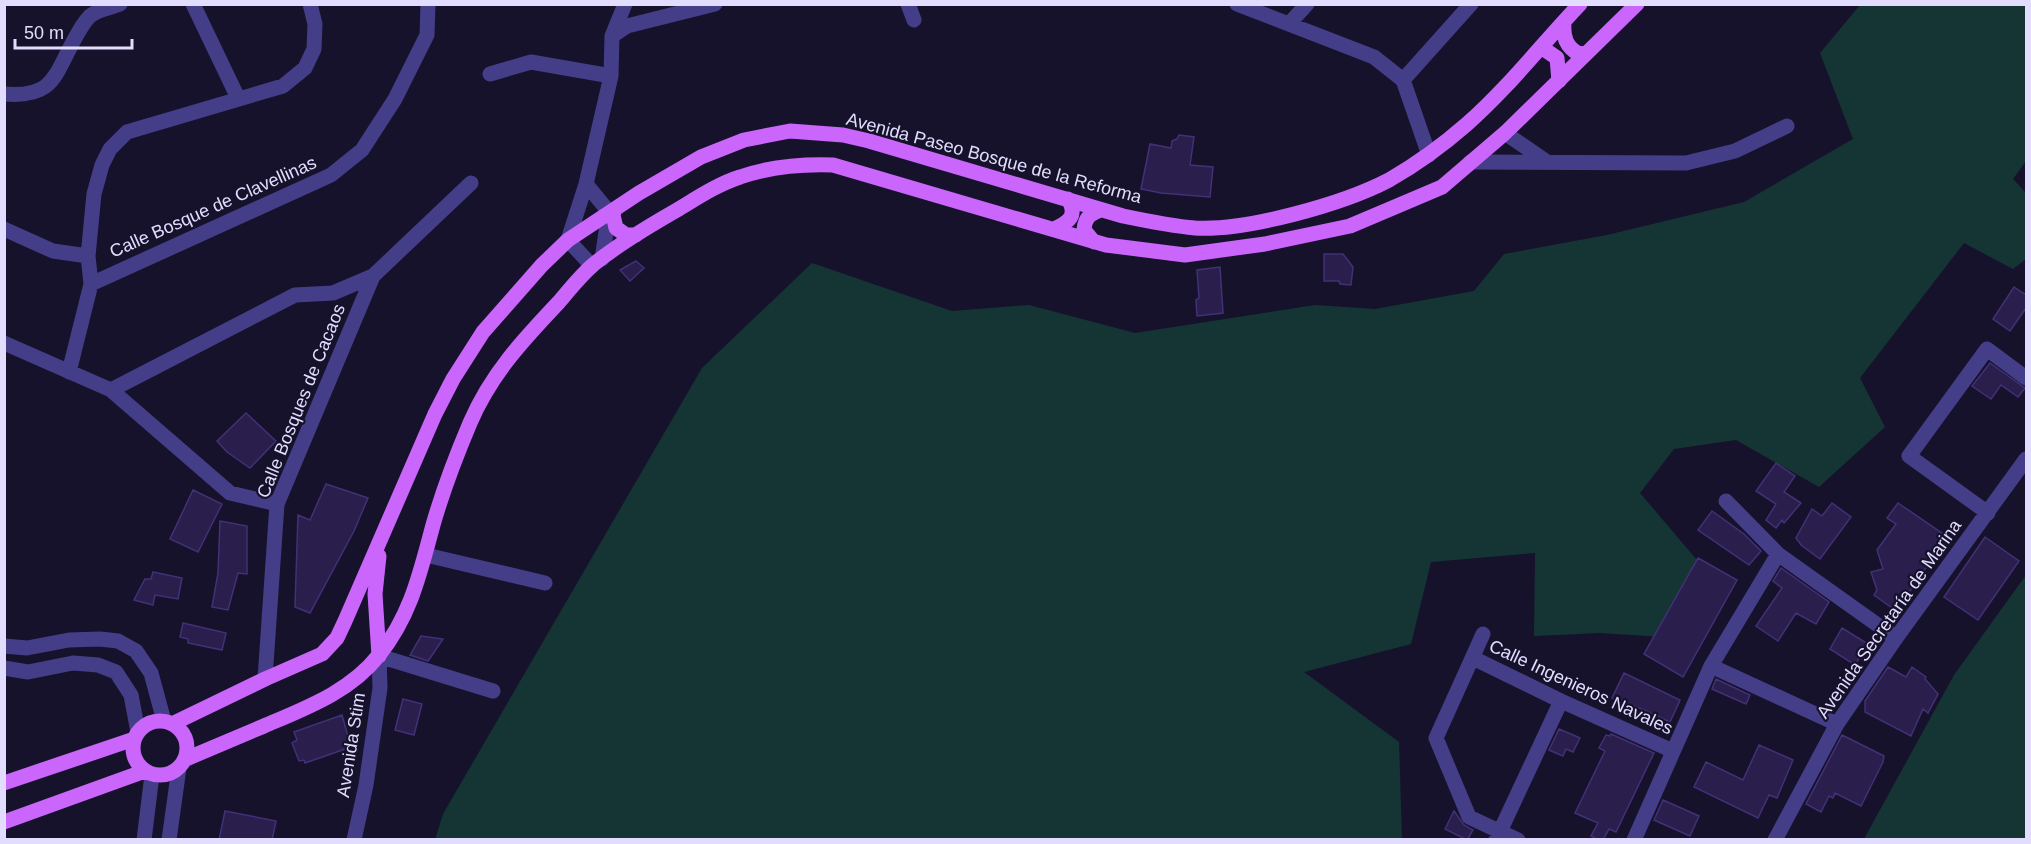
<svg xmlns="http://www.w3.org/2000/svg" width="2031" height="844" font-family="Arial,sans-serif">
  <rect width="100%" height="100%" fill="#17122b"/>
  <path fill="#153535" d="M1860,5h166v156l-13,18 13,14v66l-13,10 -49,-26 -104,135 25,49 -66,60 -83,-47 -62,9 -34,44 68,80 -26,65 -83,-5 -65,3 1,-83 -104,9 -20,82 -107,28 95,70 3,97 -967,1 8,-26 259,-446 110,-105 140,48 77,-6 106,28 180,-28 60,4 99,-18 30,-37 103,-19 137,-33 109,-63 -33,-86z
    M2026,575v264h-162l90,-164z"/>
  <path fill="#291e4c" stroke="#423177" stroke-width="1.5" d="M1179,135l15,2 -4,28 23,2 -3,30 -49,-4 -20,-4 9,-45 21,4 1,-7 5,-2z
    M1324,254h19l10,13 -2,18 -11,-1 -1,-3h-15z
    M636,261l8,7 -14,13 -10,-11z
    M1220,267l3,46 -26,3 -1,-16 3,-2 -2,-28z
    M2014,287l12,8v13l-16,23 -17,-12z
    M1990,363l35,25 -7,9 -17,-12 -10,14 -19,-13z
    M246,413l30,28 -26,27 -23,-16 -10,-11z
    M1776,463l19,13 -11,16 17,11 -17,20 -2,-3 -6,8 -10,-8 10,-16 -20,-13z
    M326,484l42,14 -14,33 -44,82 -15,-6 3,-92 12,5z
    M193,490l29,14 -24,48 -28,-13z
    M1832,503l19,14 -31,42 -19,-14 -5,-7 16,-29 10,7z
    M1898,503l54,37 -12,15 -3,-3 -34,49 -4,-3 -7,10 -18,-13 3,-5 -6,-18 12,-3 -6,-19 19,-26 -9,-6z
    M1712,511l32,23 17,17 -12,14 -51,-35z
    M220,521l27,5v48l-9,-1 -10,37 -16,-3 6,-34z
    M1985,537l34,24 -41,59 -34,-23z
    M1698,558l39,22 -54,97 -39,-23z
    M1781,568l48,34 -13,22 -20,-11 -18,28 -22,-15 26,-38 -9,-7z
    M153,572l29,6 -4,21 -23,-4 -2,10 -19,-5 11,-21h6z
    M183,623l43,10 -4,17 -34,-7v-4l-8,-2z
    M1842,628l26,16 -13,21 -25,-16z
    M421,636l22,3 -15,22 -18,-6z
    M1888,667l18,10 6,-10 14,10 -1,2 13,15 -10,19 -5,-4 -12,27 -46,-24v-11z
    M1624,673l56,27 -10,22 -35,-16 -1,3 -22,-11z
    M1716,679l34,16 -4,9 -34,-15z
    M403,699l19,5 -8,31 -19,-5z
    M342,715l9,32 -46,16 -1,-3 -5,1 -7,-18 5,-3 -3,-8z
    M1559,729l21,9 -7,14 -7,-3 -3,7 -14,-6z
    M1611,734l43,19 -38,79 -7,-3 -6,11h-5l-7,-4 7,-13 -23,-10 30,-62 -6,-3 7,-13 4,1z
    M1842,735l42,21 -1,6 -22,44 -26,-13 -2,5 -4,-2 -8,16 -15,-8z
    M1759,745l34,15 -16,38 -8,-3 -11,23 -64,-31 12,-25 37,18z
    M1663,800l36,16 -9,20 -36,-16z
    M225,811l51,10 -4,19h-53z
    M1454,811l10,14 9,5 -6,10 -22,-11z"/>
  <g fill="none" stroke-linecap="round" stroke-linejoin="round">
    <path stroke="#443e89" stroke-width="15" d="M193,4l45,94
      M908,4l6,16
      M1237,4l137,53 29,23 26,75
      M1289,24l18,-20
      M612,36l15,-10 88,-22
      M490,74l41,-12 80,14
      M1403,80l68,-76
      M4,94c49,4 50,-17 70,-54 5,-9 9,-17 16,-24 7,-6 21,-8 30,-12
      M1505,133l42,29
      M1470,162l216,1 49,-12 52,-25
      M586,184l23,28 -7,47
      M4,229l49,22 35,5
      M592,266l-24,-26 18,-56 25,-108 1,-40 13,-32
      M91,284l240,-109 31,-25 33,-51 32,-64 1,-31
      M4,343l107,47 119,103 47,11
      M69,372l22,-88 -3,-28 6,-62 8,-29 8,-16 17,-17 156,-46 22,-18 9,-19 1,-25 -5,-20
      M111,390l184,-95 38,-2 40,-17
      M1726,501l52,53 118,84
      M1988,513l-79,-57 78,-107 39,29
      M426,555l119,28
      M1483,634l-47,104 33,79 49,23
      M4,646l23,2 42,-8 31,-1 18,2 18,10 15,22 13,48
      M1473,658l88,43 112,50
      M1711,666l126,58
      M4,668l24,4 45,-9 25,2 18,7 15,23 7,37
      M265,679l12,-175 96,-228 98,-93
      M144,840l8,-65
      M169,840l10,-72
      M354,840l12,-55 14,-97 -1,-32 114,35
      M1496,840l65,-139
      M1634,840l77,-174 67,-112
      M1775,840l62,-116 59,-86 130,-179"/>
    <path stroke="#ca66fb" stroke-width="15" d="M1564,23c-1,14 2,24 15,31l8,-1
      M1541,47l16,11 2,23
      M615,209l-2,6 3,13 10,7h10
      M1054,229c15,-7 24,-13 14,-30
      M1094,242l-10,-12c1,-13 6,-16 17,-20
      M379,656l-4,-62 4,-38
      M133 748a27 27 0 1 1 54 0a27 27 0 1 1-54 0Z
      M172,724l93,-45 57,-25 15,-16 8,-17 90,-207 18,-35 30,-47 59,-67 26,-25 71,-47 62,-36 43,-17 46,-9 53,4 26,6 254,75c24,5 48,10 72,12 52,3 148,-24 194,-48 28,-16 54,-35 78,-56 41,-36 75,-80 113,-120
      M186,759c26,-11 52,-22 78,-33 42,-18 86,-34 115,-71 32,-40 41,-82 54,-130 10,-35 23,-69 37,-102 21,-49 53,-83 89,-121 11,-13 22,-27 35,-38 26,-21 55,-38 83,-54 20,-12 41,-26 63,-33 31,-11 61,-13 93,-12l273,80 79,10 80,-11 85,-18 92,-39 63,-54 132,-129
      M4,783l130,-44
      M4,822l141,-51"/>
  </g>
  <g text-anchor="middle" stroke-width="4.5" stroke-linejoin="round" paint-order="stroke">
    <g font-size="18" fill="#e2ddfe" stroke="#17122b">
      <text transform="translate(994 158) rotate(15)" y="6">Avenida Paseo Bosque de la Reforma</text>
      <text transform="translate(213 207) rotate(-24)" y="6">Calle Bosque de Clavellinas</text>
      <text transform="translate(301 401) rotate(-68)" y="6">Calle Bosques de Cacaos</text>
      <text transform="translate(1889 619) rotate(-55)" y="6">Avenida Secretaría de Marina</text>
      <text transform="translate(1581 687) rotate(25)" y="6">Calle Ingenieros Navales</text>
      <text transform="translate(351 745) rotate(-81)" y="6">Avenida Stim</text>
    </g>
  </g>
  <rect width="2031" height="844" fill="none" stroke="#e2ddfe" stroke-width="12"/>
  <path d="M15 39v9h117v-9" fill="none" stroke="#e2ddfe" stroke-width="3"/>
  <text x="24" y="39" font-size="18" fill="#e2ddfe" stroke="#17122b" stroke-width="4.5" paint-order="stroke">50 m</text>
</svg>
